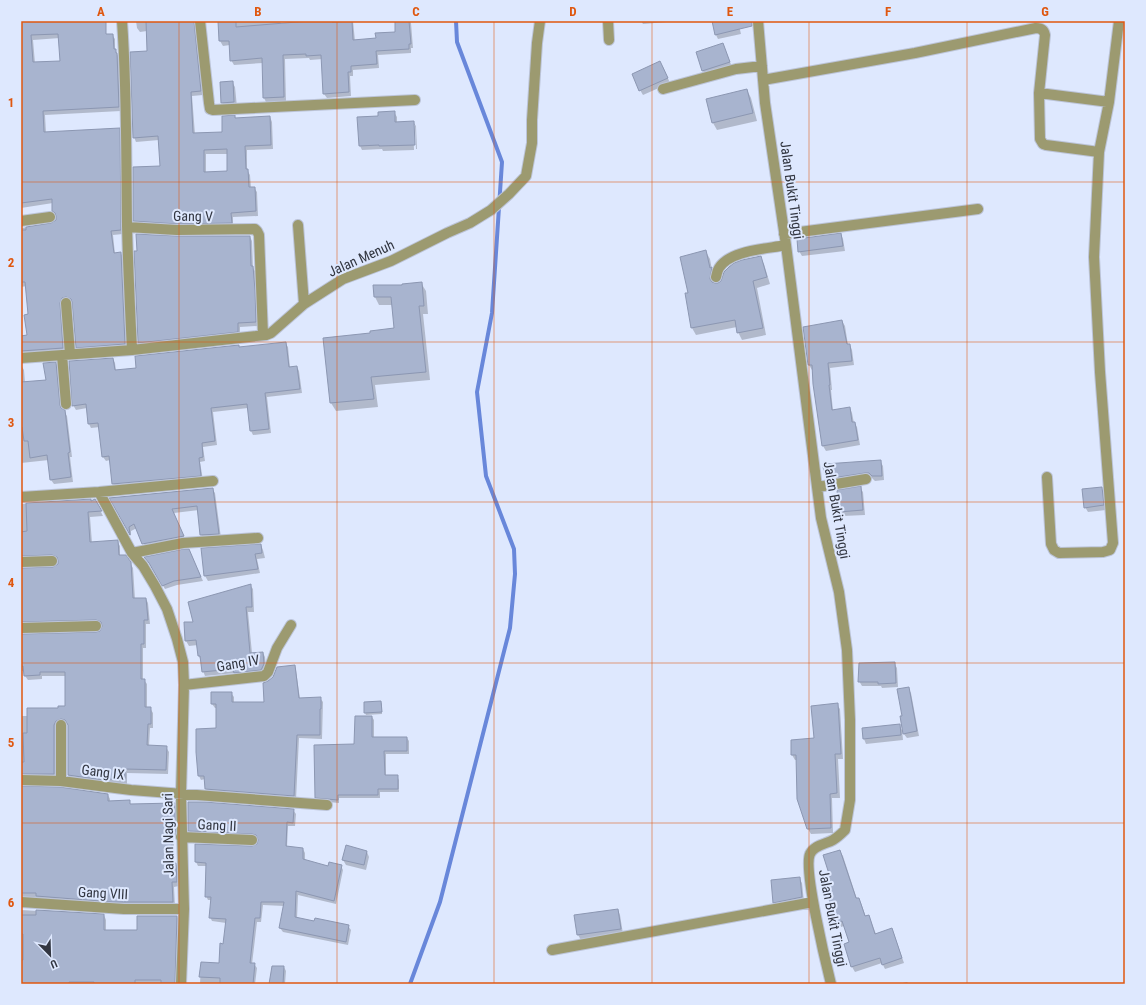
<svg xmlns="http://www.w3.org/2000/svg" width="1146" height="1005" font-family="'Roboto Condensed',sans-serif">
  <rect width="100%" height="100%" fill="#dee8fe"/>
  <path fill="#0003" fill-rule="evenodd" d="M21,21h49v16l42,-2 3,4v10l4,9 2,53 -76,4 1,18 73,-4 3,4 1,101 -10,1 2,19 6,-1 2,5 4,90 -47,4 -3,-5 -4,-45 -5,-1 -3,52 -44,4v-20l7,-1 2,-21 -3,-29 -6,1v-59l32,-4 4,-4 -1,-4 -3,-5v-8l-32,5zM60,38l1,24 -26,1 -2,-23z
    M136,21h62l-2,6 7,68 -11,1 3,38 28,-1 12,-17 1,3 34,-2 2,5 1,27 -26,1v20l3,5 1,13h3l3,4 1,24 -25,1v10l-96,-2 -3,-4 27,-54 -2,-27 -23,2 -2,-5 14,-85 -1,-21 -7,1 -3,-4zM206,154h22v18l-22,1z
    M219,21h61l1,3 23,-1v-2h49l2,20 22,-2 19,-6v-12h14l1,2 2,25h-2v5l-33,2 1,13 -26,2v6h-3l1,20 -24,2 -3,-4 -1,-35 -13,1 -1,-2 -24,1 1,43h-20l-2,-4 -1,-35 -29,2 -3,-5 -1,-15 -7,1 -3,-5z
    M641,21h37l-35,3z
    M713,21h25l3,13 -23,5 -2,-4z
    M723,44l2,5 7,18 -26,9 -3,-5 -6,-18z
    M663,67l7,16 -27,12 -3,-5z
    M232,82l3,5 2,20 -12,1 -3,-5z
    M747,90l4,8 6,23 -40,9 -4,-7z
    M394,112l3,5v5h16l3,4 1,23h-1l-1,-24h-2l1,25 -31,1 -1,-2 -20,1 -2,-4 19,-29z
    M841,234l2,5 2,12 -43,5 -3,-5z
    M250,237l2,4 1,28 2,2 2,25 1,30 -18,1v9l-98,11 -3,-5z
    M706,252l4,7 2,11 4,5 -2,8 3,1 43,-27 4,7 6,20 -13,4 9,47 -24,5 -4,-8 -1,-5 -41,8 -4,-7 -3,-35z
    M421,283l5,8 2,23h-5l7,66 -55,5 3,22 -42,4 -5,-8 -7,-65 47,-4 24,-5 -3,-24h-13l-4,-8 -1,-11h29z
    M842,321l3,5 3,19h2l2,5 2,15 -24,3 2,22h-1l2,21 17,-3 2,5 2,10 3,4 3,18 -34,6 -3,-5 -9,-62 -1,-14h-1l-3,-5 -5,-37z
    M285,343l3,4 2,21 7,-1 2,4 3,22 -35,4 4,36 -18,2 -2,-4 -3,-23 -35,4 4,33 -14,2 2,14 -5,1 3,18 -87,8 -3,-4 -3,-24 -4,1 -3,-4 -3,-30 -9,1 -2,-4 -2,-16 -11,2 -3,-5 40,-46 2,4 1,8 21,-2 102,-23 1,2z
    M56,363l2,4 3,42 3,2 3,5 5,41h-2l3,25 -19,2 -3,-4 -2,-20 -28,3v-98l3,5 1,13 22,-3z
    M880,461l3,5 1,14 -9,1 -3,-3 -4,-1 -38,7 -3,-5z
    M860,488l3,4 2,23 -22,1 -3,-5z
    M1101,488l3,5 2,17 -18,2 -3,-5z
    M212,489l3,4 6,45 -17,1 -3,-4 -2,-25 -25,3 12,28 -40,7 -9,-20 -6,3v5l-20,-38z
    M91,500l1,2 3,-2 8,16 -13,1 2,26 25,-2 3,5v10l10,7 3,5 2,31h11l2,4 2,21h-4v24h-3v32h1l3,4v24h3l3,5v15h-3l-1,18 17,1 3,5 -1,22 -41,-1v11l-56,-4 -3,-5v-51l-5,-1 -7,55 -35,1v-63h7l38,-9v-31h-24v3l-14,1 -3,-4v-5h-4v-36l79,-3 4,-6 -5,-2 -78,3v-58l32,-1 5,-3 2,-4 -5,-2 -34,2v-57z
    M261,545l2,5 2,8 -8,1 3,14 -52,8 -3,-5 -2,-27z
    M189,550l14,31 -26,4 -12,4 -19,-31z
    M250,585l3,4 1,23h-6l4,41h11l2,4 1,12 -2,5 -27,3 -2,-4 -30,3 -2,-5 -2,-10 -2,-5 -1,-11 -9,1 -3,-5 -1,-18 9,-1z
    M894,663l3,5 1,19 -16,1 -1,-2h-19l-3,-5z
    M294,666l2,4 4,29 20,-1 3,4 -1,37 -23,-1 -3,62 -88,-7 -2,-4 -1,-10 -4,1 -2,-4 18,-47v-21h-2l-3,-4 19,-11 3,4v6h31l4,-21 4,-5z
    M908,688l3,5 8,43 -12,2 -4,-5 1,-17z
    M381,702l1,2v10l-16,1 -1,-2z
    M837,705l3,4 3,50h-5l2,39h-8l1,35 -22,1 -3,-5 -11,-69h-2l-3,-5v-14l23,-2z
    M372,717l2,3v18h33l2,3v13h-23v22h11l2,4v12h-19v6h-41v5l-21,-2 -2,-4 39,-52z
    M899,725l3,5 1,10 -37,4 -2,-5z
    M21,788l87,7 2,4v3l19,-1 2,4 43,-1 3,4v28h-3v28h2l2,4 1,18 -5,1 1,20 -154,-6z
    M293,810l3,4 -1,12h-7l-1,21 16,2 2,4v8l23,6 13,-1 2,4 -7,34 -38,-9 -1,24 51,7 3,4 -3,15 -65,-13 -3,-4 4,-22 -21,-1 -2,17h-4l-5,42h2l3,4 -2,16h-55l1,-21 18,1 5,-19 2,-22 -14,-2 -2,-4 2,-17h-4l-2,-4 1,-30h-9l-2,-4 56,-14 6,-4 1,-5 -4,-2 -63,-2 -3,-4z
    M840,851l3,5 14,43h2l2,4 5,14 3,-1 2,5 5,13 16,-5 2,5 10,29 -19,6 -3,-6 -27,9 -3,-5 -7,-23 5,-1 -6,-17 -3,1 -3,-5 -6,-45z
    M367,852l2,5 -3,13 -20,-5 -3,-5z
    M799,878l3,5 2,19 -27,5 -3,-5z
    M21,910l83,5 2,5v11h32l39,-15 2,5 -2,63h-156z
    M618,910l2,5 3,19 -42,6 -3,-5 -3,-19z
    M284,967l2,4 -1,13h-15z
    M907,982l2,2h-11z"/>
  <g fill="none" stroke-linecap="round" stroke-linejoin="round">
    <path stroke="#6887da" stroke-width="4" d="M410,984l30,-82 70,-274 5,-54 -1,-25 -28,-73 -9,-84 15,-79 10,-151 -45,-120 -1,-21"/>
  </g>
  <path fill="#a8b4cf" stroke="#8c97b2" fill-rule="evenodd" d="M21,21h85v13h7l1,15h2v4h1l2,54 -76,4 1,21 76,-4 1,102 -10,1 3,22 7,-1 4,92 -49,4 -4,-46 -1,-3 -5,-2 -4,1 -2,5 3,45 -42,3v-15l6,-1 -3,-20 4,-1 -3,-32h-4v-52h5v-3l25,-4 5,-3v-4l-1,-3 -3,-2v-12l-31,4zM58,34l2,27 -27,1 -2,-27z
    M146,21h48l7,70 -10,1 2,41 29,-1v-16l13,-1v3l35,-2 1,29 -26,1 1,23h2l1,18h6l1,24 -25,2 1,10 -55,1 -44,-3v-54l27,-1 -2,-30 -25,2 -3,-86 17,-1zM227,149v22l-23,1v-22z
    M218,21h18v6l73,-6h23v1l20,-1 1,19 23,-2 -1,-5 20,-1v-11h14l2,23h-2v5l-33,2 1,13 -26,2v6h-3l1,20 -26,2 -2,-39 -15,1v-2l-23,1 1,42 -21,1 -1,-40 -32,3 -1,-20h-10z
    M712,21h40v5l-37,9z
    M723,43l7,19 -28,9 -6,-19z
    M660,61l8,17 -29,13 -7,-17z
    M233,81l1,21 -13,1 -1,-21z
    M747,89l6,24 -41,10 -6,-24z
    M395,111v11l19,-1 1,24 -36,1v-1l-20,1 -2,-29 21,-1v-4z
    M841,233l2,13 -45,6 -1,-13z
    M136,234l41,2h73l1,30h2l2,24 1,32 -18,1v9l-100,11 -4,-92h3z
    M706,250l4,18 2,-1 -2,12 2,3 3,1h3l3,-2 3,-9 5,-5 5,-4 8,-3 19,-4 6,21 -14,4 10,47 -26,5 -2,-13 -44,8 -6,-35h3l-8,-36z
    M422,282l2,24h-5l7,66 -55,5 3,22 -44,4 -7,-65 47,-5v-2l24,-3 -3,-31h-17l-1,-12h29v-1z
    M842,320l5,24h3l2,17 -24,2 2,22h-1l3,25 18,-3 2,15h3l3,18 -36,6 -9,-62 -1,-19h-4l-5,-38z
    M286,342l3,25 8,-1 3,23 -35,4 4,36 -19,2 -3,-27 -36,4 4,33 -13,2 1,14 -4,1 2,18 -89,8 -3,-28 -7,1 -4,-34 -10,1 -2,-20 -14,2 -3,-45 44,-3 2,12 21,-2 -1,-12 104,-11v2z
    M56,362l4,43 1,3 4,2 5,42 -2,1 3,24 -21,3 -3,-25 -17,3 -2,-17h-4l-2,-14 -1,1v-46l25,-2 -3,-17z
    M881,460l1,16h-10l-3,-3h-4l-39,6 -3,-12 3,-1 -1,-2z
    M861,486l2,24 -24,2 -2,-22z
    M1102,487l2,18 -20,3 -2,-19z
    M213,488l6,46 -19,1 -3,-29 -25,3 12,27 -42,8 -8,-20 -5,3 1,8 -21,-37z
    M91,499v2l4,-2 7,12 -14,1 2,30 28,-2 1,15h7l5,7 2,36h13l2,22h-4v24h-3v35h4v28h6v17h-3l-1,21 20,1 -1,24 -41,-1v11l-16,-1v2l-41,-6v-50l-3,-5 -4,-1 -5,2 -2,4v49h-33v-12h3l-1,-29h4v-25h31v-2h7v-34h-25v3l-16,1 -1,-10 -2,1v-33l75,-2 4,-1 2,-5 -1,-4 -5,-2 -75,2v-54l32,-1 5,-3v-3l-1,-4 -5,-2 -31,1v-24l6,-1 -1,-28z
    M258,544h3l1,9 -7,1 3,15 -54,7 -3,-28z
    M184,549h5l12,28 -27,4 -12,5 -13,-23 -5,-6z
    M251,584l1,23h-6l4,46 13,-1 1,12 -3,6 -27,3 -1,-4 -31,3 -2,-16h-2l-2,-16 -11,1 -1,-19h9l-5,-20z
    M895,662l1,21 -18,1v-2h-20l1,-19z
    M295,665l4,33 22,-1v12h-1v26h-23l-3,61 -89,-7 -1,-13h-6l-2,-24v-23l20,-1v-24h-5v-12h21v10h32l-1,-19 5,-2 5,-4 4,-10z
    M909,687l8,44 -14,3 -3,-18h2l-5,-27z
    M381,701l1,11 -18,1v-11z
    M838,703l3,51h-6l2,39 -7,1 1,34 -24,1 -10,-30 -1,-44h-5v-15l23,-2 -3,-32z
    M355,716h17v21h35v14h-23l1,24h13v14h-20v6h-40v5l-23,-2 -1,-53 40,-1z
    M900,724l1,11 -38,4 -1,-11z
    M21,786l39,1 48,7v7l22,-1v4l45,-1v29h-3v31h4l1,19h-5l1,20h-61l-76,-6v-3h-15z
    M188,802h17l89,7 -1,14 -6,-1 -1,24 17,2v11l25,7 1,-4 13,3 -8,36 -38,-10 -1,26 19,4 1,-3 34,7 -3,17 -67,-14 5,-26h-23l-1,16h-5l-5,45h5l-2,21h-33v-6l-21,-1 2,-15 18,1 1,-20 3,1 3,-25 -17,-1 2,-21h-6l1,-34 -11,-1v-18l57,2 5,-2 1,-4 -2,-5 -4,-1 -64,-3z
    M346,845l21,6 -3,14 -22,-5z
    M840,850l16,48h3l6,18 4,-1 6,19 17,-6 10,30 -20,7 -2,-7 -29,9 -7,-23 5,-2 -7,-21 -5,2 -15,-44 8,-2 -7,-22z
    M800,877l2,20 -29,6 -2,-23z
    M618,909l3,20 -44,6 -3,-20z
    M36,910l68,4v16h33v-14h40l-2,67h-14v-3h-26v4h-41v-2h-25v2h-48v-24h2v-26h-2v-19h15z
    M272,966h12l-1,18h-14z"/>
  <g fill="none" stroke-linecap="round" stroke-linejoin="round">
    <g stroke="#bcc4d8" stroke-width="12">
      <path id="minor" d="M122,21c5,68 4,136 5,204 1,42 3,84 5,125
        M200,21l9,82 1,6 3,1 202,-10
        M608,21l1,19
        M758,21l7,82 21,142 35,273 18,74 8,58 3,70v80l-5,30c-4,4 -7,7 -12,10 -7,4 -19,5 -23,14 -7,14 16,110 21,130
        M763,80l152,-27 121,-25c5,0 8,2 9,7l-6,58 1,46 3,5 3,1 53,7 -5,105 6,115 13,171 -3,7 -7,2 -44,1 -5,-3 -3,-6 -4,-67
        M663,89l73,-20 26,-3
        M1039,93l70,9
        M1099,152l10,-50 10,-81
        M21,221l29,-4
        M298,225l6,79
        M127,227l50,3 78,-1 2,2 2,4 4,100
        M784,234l194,-25
        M716,277c1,-3 1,-6 3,-9 11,-18 48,-19 67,-23
        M66,303l4,51
        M62,355l4,49
        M21,358l111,-8 134,-15 5,-2 33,-29 39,-25 48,-18 56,-28 23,-10 21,-13 18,-16 17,-18 6,-33v-23l5,-77 3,-22
        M818,487l48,-8
        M99,492l33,61 11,13 12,20 12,23 10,30 6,23 1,23 -3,109 3,115 -3,75
        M21,497l78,-5 114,-11
        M132,553l51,-10 75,-5
        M21,562l31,-1
        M21,628l75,-2
        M184,685l80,-9 4,-4 9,-24 14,-23
        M21,780l40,1 70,9 196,15
        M61,781v-56
        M181,837l71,3
        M21,902l103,7h60
        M552,950l261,-48"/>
    </g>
    <use href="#minor" stroke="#9c9a70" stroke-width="10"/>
  </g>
  <path fill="none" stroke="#df570f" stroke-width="1" stroke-opacity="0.55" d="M179,21v963M337,21v963M494,21v963M652,21v963M809,21v963M967,21v963M21,182h1104M21,342h1104M21,502h1104M21,663h1104M21,823h1104"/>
  <g text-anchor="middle" stroke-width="4" stroke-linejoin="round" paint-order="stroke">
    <g font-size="14" fill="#323641" stroke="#dee8fe">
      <text transform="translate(792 190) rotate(82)" y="5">Jalan Bukit Tinggi</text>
      <text transform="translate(193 216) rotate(1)" y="5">Gang V</text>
      <text transform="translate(361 258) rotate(-24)" y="5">Jalan Menuh</text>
      <text transform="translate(837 510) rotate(80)" y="5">Jalan Bukit Tinggi</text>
      <text transform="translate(238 663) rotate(-10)" y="5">Gang IV</text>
      <text transform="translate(103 772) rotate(7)" y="5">Gang IX</text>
      <text transform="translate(217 825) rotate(3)" y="5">Gang II</text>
      <text transform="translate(168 835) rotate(-91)" y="5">Jalan Nagi Sari</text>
      <text transform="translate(103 893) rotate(3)" y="5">Gang VIII</text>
      <text transform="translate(833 918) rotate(79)" y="5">Jalan Bukit Tinggi</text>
    </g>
  </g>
  <rect width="1146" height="1005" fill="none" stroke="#dee8fe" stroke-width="44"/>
  <g transform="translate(50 955) rotate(157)" stroke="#dee8fe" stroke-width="3" paint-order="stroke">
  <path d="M0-3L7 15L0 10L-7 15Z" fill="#323641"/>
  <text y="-6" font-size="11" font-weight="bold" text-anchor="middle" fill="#323641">U</text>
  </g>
  <rect x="22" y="22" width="1102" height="961" fill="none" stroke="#df570f" stroke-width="1.5"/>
  <g font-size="13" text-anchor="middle" font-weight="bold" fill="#df570f">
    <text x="101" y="16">A</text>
    <text x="258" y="16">B</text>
    <text x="416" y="16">C</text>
    <text x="573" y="16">D</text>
    <text x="730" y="16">E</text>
    <text x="888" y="16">F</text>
    <text x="1045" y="16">G</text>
    <text x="11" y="107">1</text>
    <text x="11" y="267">2</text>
    <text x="11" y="427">3</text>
    <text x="11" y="587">4</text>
    <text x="11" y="747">5</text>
    <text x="11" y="907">6</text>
  </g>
</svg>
